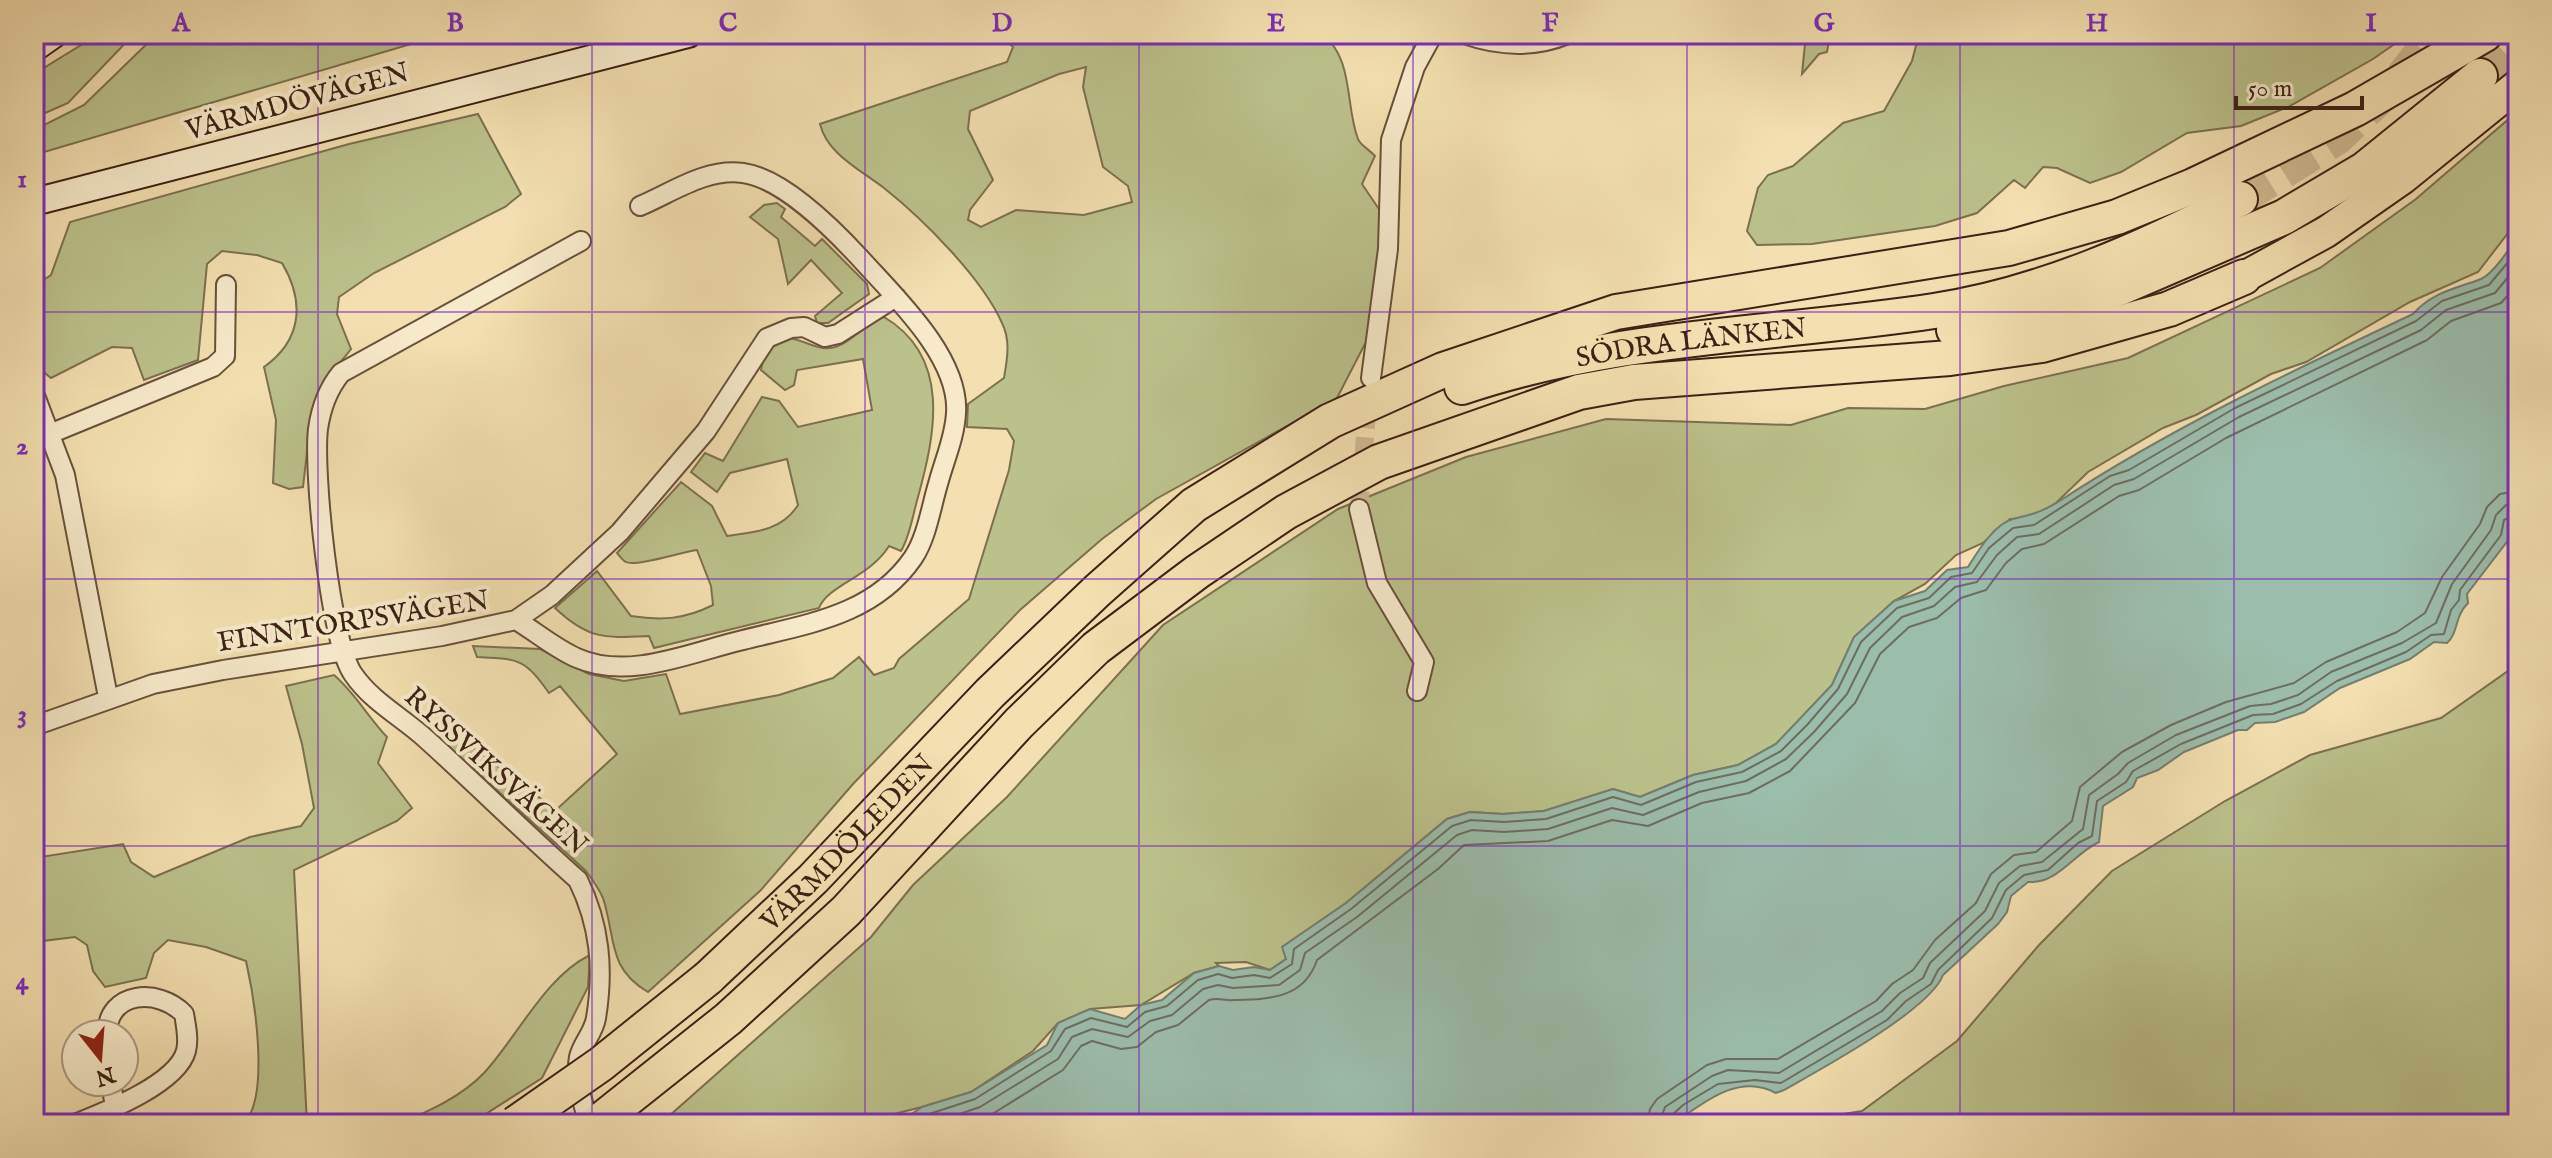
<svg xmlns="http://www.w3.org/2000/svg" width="2552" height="1158" font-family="'IM FELL English',serif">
  <rect width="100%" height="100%" fill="#f3dfaf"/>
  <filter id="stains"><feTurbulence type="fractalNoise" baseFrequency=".0025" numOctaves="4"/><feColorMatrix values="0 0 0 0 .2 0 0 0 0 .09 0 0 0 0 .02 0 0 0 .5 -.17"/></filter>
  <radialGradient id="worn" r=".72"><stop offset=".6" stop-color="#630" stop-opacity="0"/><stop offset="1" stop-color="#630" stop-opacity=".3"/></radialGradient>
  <path fill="#bbc18a" stroke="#7c704f" stroke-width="2" fill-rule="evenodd" d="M99,34h35l-66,69 -34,15v-44z
    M157,34h288l-411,121v-25l50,-25z
    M999,34h323c32,24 23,71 36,105 2,6 12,11 17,17l-13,28 23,34 -17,120 -31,60 -181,101 -54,40 -82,71 -167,174 -92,106 -113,102c-41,-24 -32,-54 -45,-94 -4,-9 -11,-19 -17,-27l-138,-125 12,-8 96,72 61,-56 -57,-68 -11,7c-25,-35 -30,-34 -72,-36l-4,-11 67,3 49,25 35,7 42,-7 14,40 99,-19 54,-17 26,-21 15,18 20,-7 5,-9 70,-60 40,-129 5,-29 -7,-12 -40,-2 1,-23 36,-26c3,-18 7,-37 -2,-55 -20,-45 -79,-104 -118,-135 -23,-18 -57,-34 -64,-64l187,-62 6,-15zM1086,67l-3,20 20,80 25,19 4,16 -48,13 -68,-5 -35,17 -13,-7 2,-10 23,-30 -25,-51 2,-18 89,-37z
    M1806,34h41l-18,7 -2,11 -8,2 -17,20z
    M1919,34h490l-36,25 -85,48 -47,19 -54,7 -66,39 -31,11 -33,-15 -14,-1 -18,21 -11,-8 -37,33 -42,13 -123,18 -55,1 -10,-14 11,-43 10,-13 25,-9 50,-43 41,-12 28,-50z
    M2518,111v109l-40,52 -68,30 -104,60 -35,12 -75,41 -33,13 -75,44 -32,31 -26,15 -20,1 -27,24 -27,12 -31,29 -31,17 -40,36 -22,48 -56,59 -38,21 -45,10 -53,22 -27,-8 -69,22 -41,3 -33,-2 -23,7 -101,84 -63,44 3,12 -16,11 -24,-8 -30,1 3,3 -25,7 -53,32 -51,4 -32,14 -25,28 -62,41 -49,15 -68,17h-194l211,-187 42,-52 94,-88 156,-172 175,-116 128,-52 140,-38 185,6 57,-17 77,1 79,-23 124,-28 192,-90 96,-69z
    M478,114l43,80 -16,13 -131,66 -35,24 -2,17 14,35 -32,40 -8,28 -8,70 -14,2 -16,-6 3,-63 -12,-53c38,-27 41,-65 18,-104l-25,-8 -35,-4 -15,13 -9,96 -54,20 -12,-32 -20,-1 -61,31 -17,-14v-78l17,-11 19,-53 279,-78z
    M777,203l8,6 -4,8 34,29 7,-7 45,45 2,10 -41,29h-11l-2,-7 27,-23 -31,-33 -23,24 -10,-45 -28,-22 14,-12z
    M884,317c68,40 51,118 34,180 -5,17 -8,39 -17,54l-12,-5c-19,31 -61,39 -70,62l-165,40 -5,-12c-44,2 -60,4 -94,-28l42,-37 34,45c31,5 54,3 82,-11l-2,-19 -14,-36c-15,2 -62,17 -71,12 -2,0 -8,-8 -9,-9l64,-71 31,24 15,30c27,-4 55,-5 71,-31l-11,-46 -57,14 -13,19 -26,-20 14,-19 18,8 39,-64 17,4 19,26 74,-17 -9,-51 -66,11 -3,15 -9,5 -24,-20c2,-17 11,-24 25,-33 13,2 25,9 37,11 22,4 40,-25 61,-31z
    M2518,664v460h-737l81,-13 95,-70 82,-96 73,-74 113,-70 85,-46 131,-37z
    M334,675c21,18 34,42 53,62l-9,26 34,45 -15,13 -103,49 13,254h-64c28,-26 11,-128 3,-163l-40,-14 -38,-7 -14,13 -8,25 -41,9 -12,-16 -6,-26 -12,-8 -41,5v-84l89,-14 8,18 23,15 96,-40 51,-11 13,-18 -12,-64 -16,-58z
    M590,955l-2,32 -46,91 -72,46h-71c30,-13 62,-27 85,-51 34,-37 61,-96 106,-118z"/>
  <path fill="#9bbdab" stroke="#757e6f" stroke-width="2" d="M2518,235v286l-7,4 -2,14 -42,55 1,9c-14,14 -9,29 -21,40l-13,-1 -24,17 -70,29 -36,24 -29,10 -20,1 -8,7h-9l-54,22 -26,18 -21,8 -4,9 -30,19 -4,36c-26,12 -41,42 -71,40l-17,14 -4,16 -9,12 -55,51c-13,35 -122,94 -159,115l-8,3c-38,-21 -74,11 -103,31h-776l25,-17 49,-15 76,-47 11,-22 32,-14 35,10 16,-14 21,-5 32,-27 25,-7 14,4 21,-3 16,3 16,-11 -4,-12 64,-44 101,-84 23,-7 33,2 41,-3 69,-22 27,8 53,-22 45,-10 38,-21 56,-59 22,-48 40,-36 31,-10 22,-21 21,-3c10,-16 26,-43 45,-48 17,-4 29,-7 45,-17 111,-73 234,-131 355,-188 19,-22 42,-25 68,-35 12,-5 30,-32 37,-44z"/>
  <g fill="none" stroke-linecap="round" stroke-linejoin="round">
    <path stroke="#6c6e60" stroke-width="2" d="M911,1124l15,-9 49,-16 76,-48 14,-22 26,-11 36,9 18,-15 22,-6 31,-26 20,-6 14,4 22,-3 16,3 22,-14 2,-15 57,-40 101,-83 19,-6 33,2 42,-3 67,-22 28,8 55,-23 46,-10 39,-21 26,-26 31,-36 23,-47 36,-34 32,-10 22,-21 21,-4 17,-25 24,-20 21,-3 76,-49 19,-6 106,-62 181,-87 26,-20 47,-16 29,-35
      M930,1124l50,-17 78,-48 14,-22 20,-8 36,8 22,-16 22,-6 31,-26 15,-4 15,3 46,-3 21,-15 5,-17 52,-36 100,-82 15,-5 32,2 44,-3 64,-21 31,7 56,-23 47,-11 40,-22 28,-27 33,-38 23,-46 32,-31 32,-11 21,-19 22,-5 20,-27 20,-18 22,-3 75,-49 20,-6 105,-62 182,-87 25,-20 49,-17 23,-28
      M969,1124l17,-6 77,-48 18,-24 11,-5 29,8 16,-2 19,-15 22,-7 31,-25c9,-3 15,1 25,0 35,-1 70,-1 83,-40l121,-91 26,-24 84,-4 64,-21 36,6 54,-23 47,-10 41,-22 65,-68 25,-49 29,-27 28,-9 24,-20 25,-8 20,-27 16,-14 22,-5 75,-48 20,-6 87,-52 201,-98 24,-19 50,-18 17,-19
      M1647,1124l3,-15 7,-10 50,-34 19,-6h52l98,-58 16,-17 21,-14 22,-30 41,-37 15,-29 23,-19 22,-3 36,-31 8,-34 42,-35 49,-27 55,-23 68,-19 32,-21 71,-30 28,-19 17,-36 38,-53 7,-17 13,-13 18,-3
      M1659,1124l6,-17 47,-31 16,-6 51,3 103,-62 18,-18 23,-15 7,-15 55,-52 14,-28 21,-17 22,-4 41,-33 6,-34 29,-21 10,-11 48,-28 74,-29 21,-2 27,-9 33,-23 71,-29 34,-20 16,-39 39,-54 5,-15 10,-10 12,-2
      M1669,1124l2,-8 12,-11 35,-21 37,-4 26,3 106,-63 19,-19 25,-17 7,-14 54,-52 14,-28 18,-15 24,-5 30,-27 14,-7 5,-35 29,-19 7,-11 48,-27 72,-29 20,-1 28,-10 36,-23 69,-29 25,-17 13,-1 7,-24 8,-10 1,-10 41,-55 3,-15 14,-7"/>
    <path stroke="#cfb990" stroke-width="18" stroke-dasharray="18 9" stroke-linecap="butt" d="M1359,509l9,-108"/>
    <path stroke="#cfb990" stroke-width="34" stroke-dasharray="34 17" stroke-linecap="butt" d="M2480,76l38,-34
      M2240,199l97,-61 64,-60 35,-44"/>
    <g stroke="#6a503b" stroke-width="22">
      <path id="minor" d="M1464,34c34,12 70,14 104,0
        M581,241l-240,132c-13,16 -20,35 -23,56 -5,42 12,212 35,245 19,28 49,43 73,65 51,46 100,95 152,141 22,45 26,89 18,138 -2,14 -14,26 -17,39 -4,21 4,48 10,67
        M1371,378l17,-129 3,-109 24,-73 18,-33
        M34,393l31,82 43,222
        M52,433l161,-66 12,-11 1,-71
        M1359,509l18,74 47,79 -7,29
        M516,620c20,12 40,29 61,38 52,23 114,-6 166,-18 63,-16 130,-24 170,-82 14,-21 18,-51 25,-74 6,-23 17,-47 18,-71 4,-56 -62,-117 -97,-156 -26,-28 -77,-79 -116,-84 -37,-5 -70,19 -103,33
        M34,726l119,-42 70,-14 219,-34 74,-16 36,-25 68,-63 86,-101 61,-93 24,-10 13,-1 21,10 13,-3 58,-37
        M111,1082l4,26
        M75,1124c30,-12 102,-40 111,-73 3,-12 0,-25 -2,-37 -25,-26 -76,-24 -77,20"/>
    </g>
    <g stroke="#3d2014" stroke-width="30">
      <path id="secondary" d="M34,48l20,-14
        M34,202l654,-168"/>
    </g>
    <g stroke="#3d2014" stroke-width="34">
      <path id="primary" d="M2244,277l82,-45 76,-53 116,-94"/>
    </g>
    <g stroke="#3d2014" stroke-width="38">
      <g id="motorway">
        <path d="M1954,330l86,-16 82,-27 162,-70 81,-48 115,-93"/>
        <path id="s1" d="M1462,387c154,-52 314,-52 472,-76 107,-16 211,-63 306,-112"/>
        <path id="s2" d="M708,978l105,-99 177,-186 108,-103 96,-85 136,-84 113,-51 173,-58 393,-64 108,-31 76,-31 162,-77 130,-75"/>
        <path d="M596,1124l132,-105 118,-108 173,-188 77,-75 101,-76 89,-60 93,-50 200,-70 55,-10 316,-24 92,-13 127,-36 75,-32"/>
      </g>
    </g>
    <use href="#minor" stroke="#f7eacb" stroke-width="18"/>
    <use href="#secondary" stroke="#f7eacb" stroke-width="26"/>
    <use href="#primary" stroke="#f3dfaf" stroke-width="30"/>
    <use href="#motorway" stroke="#f3dfaf" stroke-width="34"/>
    <g stroke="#3d2014" stroke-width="38" stroke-linecap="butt">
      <path id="motorway-bridge" d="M515,1124l86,-60 107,-86"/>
    </g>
    <use href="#motorway-bridge" stroke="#f3dfaf" stroke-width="34"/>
  </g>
  <path fill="none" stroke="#7b2cbf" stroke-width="2" stroke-opacity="0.55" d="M318,34v1090M592,34v1090M865,34v1090M1139,34v1090M1413,34v1090M1687,34v1090M1960,34v1090M2234,34v1090M34,312h2484M34,579h2484M34,846h2484"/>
  <g text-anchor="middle" stroke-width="8" stroke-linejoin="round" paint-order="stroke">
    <g font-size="28" fill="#3d2014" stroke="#f7eacb">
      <text transform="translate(297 100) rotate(-15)" y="10">VÄRMDÖVÄGEN</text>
      <text dy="10" stroke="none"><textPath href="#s1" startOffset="234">SÖDRA LÄNKEN</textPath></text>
      <text transform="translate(353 620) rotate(-9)" y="10">FINNTORPSVÄGEN</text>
      <text transform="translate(497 770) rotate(42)" y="10">RYSSVIKSVÄGEN</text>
      <text dy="10" stroke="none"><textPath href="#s2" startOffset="194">VÄRMDÖLEDEN</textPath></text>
    </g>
  </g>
  <rect width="2552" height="1158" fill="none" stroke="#f3dfaf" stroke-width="88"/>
  <g transform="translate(100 1058) rotate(163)"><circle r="38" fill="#f7eacb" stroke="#ad9982" stroke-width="2"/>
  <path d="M0-6L14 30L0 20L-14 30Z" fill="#8f2418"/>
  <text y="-12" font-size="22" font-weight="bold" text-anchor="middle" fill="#3d2014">N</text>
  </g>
  <path d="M2236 96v12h126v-12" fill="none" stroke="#3d2014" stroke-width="4"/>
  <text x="2248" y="96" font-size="24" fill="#3d2014" stroke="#f7eacb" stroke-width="6" paint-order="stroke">50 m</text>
  <rect x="44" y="44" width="2464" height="1070" fill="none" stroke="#7b2cbf" stroke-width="3"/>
  <g font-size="26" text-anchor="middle" font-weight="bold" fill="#7b2cbf">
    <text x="181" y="31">A</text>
    <text x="455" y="31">B</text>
    <text x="728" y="31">C</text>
    <text x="1002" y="31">D</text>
    <text x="1276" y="31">E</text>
    <text x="1550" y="31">F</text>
    <text x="1824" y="31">G</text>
    <text x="2097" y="31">H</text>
    <text x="2371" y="31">I</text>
    <text x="22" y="187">1</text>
    <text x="22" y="454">2</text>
    <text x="22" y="722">3</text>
    <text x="22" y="989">4</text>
  </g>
  <rect width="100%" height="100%" filter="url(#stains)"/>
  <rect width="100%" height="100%" fill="url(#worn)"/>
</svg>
